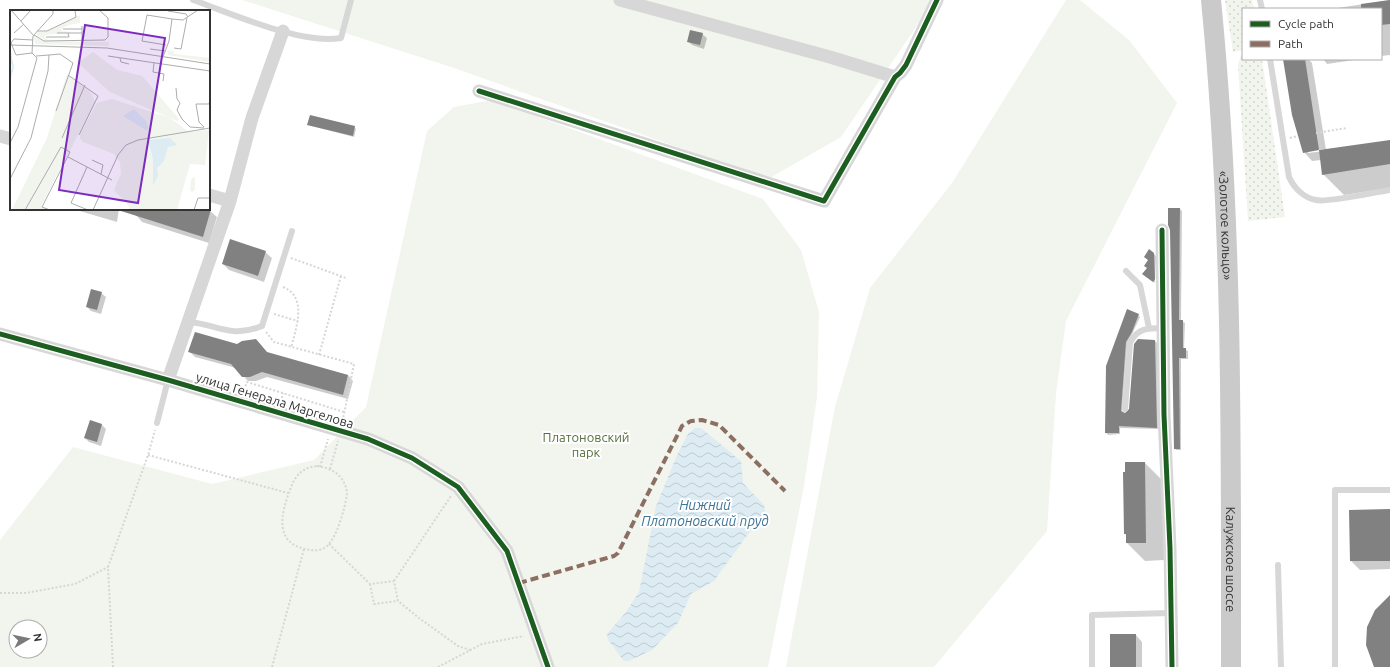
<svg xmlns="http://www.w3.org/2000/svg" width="1390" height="667" font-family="Ubuntu,sans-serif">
  <defs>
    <pattern id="grass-dots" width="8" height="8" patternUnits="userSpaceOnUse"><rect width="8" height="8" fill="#f1f5ed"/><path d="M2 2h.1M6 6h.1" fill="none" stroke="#cfd2cc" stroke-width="1.8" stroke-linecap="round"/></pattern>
    <pattern id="water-waves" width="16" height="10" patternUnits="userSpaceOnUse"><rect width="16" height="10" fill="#ddebf3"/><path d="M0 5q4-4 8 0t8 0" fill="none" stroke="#becad1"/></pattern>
  </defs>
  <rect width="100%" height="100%" fill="#fff"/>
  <path fill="url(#grass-dots)" d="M1225,0h27l2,9h-11v41l-10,2z
    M1241,55h2v4h19l23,158 -37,4 -10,-156z"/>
  <path fill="#f1f5ed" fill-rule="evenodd" d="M242,0h690l-3,8 -88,129 -73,42 -317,-112z
    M1066,0h14l49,40 48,63 -111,218 -10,72 -9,138 -113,136h-148l49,-260 35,-119 82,-105z
    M492,100l271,99 38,51 18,62 -2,85 -13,89 -36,181h-768v-127l73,-93 139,37 102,-24 52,-53 61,-276 27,-24zM16,627h24v24h-24z"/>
  <path fill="url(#water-waves)" d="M695,428h6l40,33 2,22 21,22 1,6 -51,70 -23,13 -13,29 -26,27 -23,11h-5l-16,-21 -1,-6 19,-22 13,-20 17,-86 22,-53 10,-19z"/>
  <path fill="#0003" fill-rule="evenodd" d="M1390,0v55l-9,1v-47h-50z
    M702,34l5,4 -3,11 -12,-4 -4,-4z
    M1284,59h24l4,4 14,87 64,-9v47l-46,7 -21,-21 -2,-14 -9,1 -8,-9zM1324,149v2l-16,2v-2z
    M1323,59h38l-34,5z
    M308,125l46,2 2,2 -2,8z
    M73,209h46l-2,13z
    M138,209h66l6,2 7,6 -8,26 -67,-21 -6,-7z
    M1180,209l2,2 -1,110 4,2 -1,26 4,2v8h-7v91h-5l-1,-2z
    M265,252l7,6 -8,24 -35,-12 -6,-6z
    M1154,254l2,2 -1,27 -10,-7 4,-16z
    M101,293l5,4 -5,17 -10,-3 -4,-4z
    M1138,315l2,2 -13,28 -5,66 2,4 6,-5 25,-69 2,2 1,86 -38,-1v6l-12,1 -2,-2 1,-67z
    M256,340l12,14 80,21 5,6 -5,18 -81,-22 -11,4h-8l-12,-13 -41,-11 -5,-5 47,-7z
    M90,421l12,4 4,4 -5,17 -12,-4 -4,-4z
    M1145,463l18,18 1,79 -19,1 -18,-18v-7l-2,-2z
    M1390,510v59l-30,1 -9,-9 -1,-50z
    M1136,635l6,7v25h-31z"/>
  <path fill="#818181" d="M1390,0v24l-9,1v-16h-20v-5z
    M690,30l13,3 -3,12 -13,-3z
    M1283,59h22l14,91 -16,3 -11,-38z
    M310,115l45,11 -2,10 -46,-11z
    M1390,140v24l-68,11 -3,-25z
    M1168,208h12l-1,112h4v28h3v10h-7l1,91h-6l-4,-219 -2,-5z
    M121,209h90l-8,28 -82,-26z
    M230,239l36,12 -8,25 -36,-12z
    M1149,249l5,4 1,26 -2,3 -11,-8 5,-6 -3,-2 4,-6 -4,-3z
    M91,289l11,3 -5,18 -11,-3z
    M1127,309l12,5 -7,18 -6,10 -5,69 4,2 4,-4 5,-65 4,-5 17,1 2,88 -38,-2v7h-14l1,-67z
    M195,332l42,12 5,-3 14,-2 11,13 81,23 -5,20 -81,-23 -12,5h-8l-11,-13 -43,-12z
    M90,420l12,4 -5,18 -13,-4z
    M1125,462h20l1,81h-20v-9h-2l-1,-62h2z
    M1390,509v52h-40l-1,-51z
    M1390,595v72h-16l-8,-22 1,-18 8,-17z
    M1110,634h26v33h-26z"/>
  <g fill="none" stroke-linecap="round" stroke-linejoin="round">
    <path stroke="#d6d6d6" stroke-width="2" stroke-dasharray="2 2" stroke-linecap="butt" d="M1316,133l31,-5
      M1290,138l8,-2
      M291,258l55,20
      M283,287c25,10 13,41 8,61
      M274,314l24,7
      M266,332l8,10 80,22 -11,55
      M319,355l22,-79
      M244,390l3,-8 97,30
      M281,402l2,-9
      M148,455l140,38
      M317,466c16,2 29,11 30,28 -2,14 -10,44 -21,53 -6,4 -13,4 -21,2 -31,-7 -24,-36 -15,-59 5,-14 11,-22 27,-24z
      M320,467l8,-28
      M330,469l8,-28
      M329,544l41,40 24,-3 4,20 21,17 39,28 12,4
      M394,581l57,-85
      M370,584l4,20 24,-3
      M0,593h26l49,-9 33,-17
      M113,667l-5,-100 40,-112 7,-25
      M272,667l32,-118
      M438,667l44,-23 42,-8"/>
    <path stroke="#d7d7d7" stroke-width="6" d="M193,0c40,14 108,45 148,38l10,-38
      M1260,0l2,9
      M1270,59l19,118c5,11 15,21 27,23 12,3 59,-8 74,-10
      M1126,271l14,14 9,43
      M188,322c30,2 42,17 74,4l30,-95
      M1125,409l5,-66c7,-15 18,-15 33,-15
      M157,423l11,-43
      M1278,565l3,102
      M1092,667v-52l79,-2
      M1335,667v-177h55"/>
    <path stroke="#d7d7d7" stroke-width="13" d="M620,0l210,57 65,20
      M479,91l345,110 71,-124 5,-4 6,-8 31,-65
      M0,136l11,3
      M209,195l21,6
      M1162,230l2,185 6,133 2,119
      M0,334l168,46 200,59 44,19 46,29 49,64 41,116
      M168,380l62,-179 22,-83 31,-87"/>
    <path stroke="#cacaca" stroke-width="20" id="s1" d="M1211,0c22,222 20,445 20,667"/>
    <path stroke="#8d6e63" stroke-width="4" stroke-dasharray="8 4" stroke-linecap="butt" d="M519,583l95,-27 4,-3 64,-127 9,-5 11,-1 17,5 66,66"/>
    <g stroke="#fff" stroke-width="8">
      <path id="cycleway" d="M479,91l345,110 71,-124 5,-4 6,-8 31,-65
        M1162,230l2,185 6,133 2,119
        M0,334l168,46 200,59 44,19 46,29 49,64 41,116"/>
    </g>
    <use href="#cycleway" stroke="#1b5e20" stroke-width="5"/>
  </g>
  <g text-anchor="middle" stroke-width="4" stroke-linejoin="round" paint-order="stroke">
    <g font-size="13" fill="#333" stroke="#fff">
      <text dy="5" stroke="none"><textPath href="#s1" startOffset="226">«Золотое кольцо»</textPath></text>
      <text transform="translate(275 400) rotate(17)" y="5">улица Генерала Маргелова</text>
      <text dy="5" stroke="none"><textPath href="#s1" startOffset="560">Калужское шоссе</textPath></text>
    </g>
    <g font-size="13" fill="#56703f" stroke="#fff">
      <text x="586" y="442">Платоновский<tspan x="586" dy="15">парк</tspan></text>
    </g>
    <g font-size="14" font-style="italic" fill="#3f7597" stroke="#fff">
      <text x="705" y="510">Нижний<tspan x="705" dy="16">Платоновский пруд</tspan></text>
    </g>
  </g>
  <g transform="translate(10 10)">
    <rect width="200" height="200" fill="#fff"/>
    <path d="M70,5v8l-12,2 -7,4v2l13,1 -29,3v4h8l-8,1 -9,-6 2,-2h7zM24,26l9,5 66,1v4l-74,-2zM157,40l7,1v3l36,4v4l-42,-7z" fill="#f1f5ed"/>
    <path d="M83,42l24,18 25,6 37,43 -2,2 -67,-29 -32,-29zM57,64l24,19 4,9 -54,104 8,4h-37l35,-72zM102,89l58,19 19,14 20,-2 -4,35 -15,-1 -13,46h-48v-4l-15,-16 7,-16 -1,-12 -6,-8 -31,-12 -3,-4v-4l17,-31zM185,167v13l-3,2 -2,-2 1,-11z" fill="#f1f5ed"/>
    <path d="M124,99l12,12 3,8 -3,1 -23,-14zM160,128l7,7 -9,2 -4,14 -7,7 1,8 -5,9v-26l-5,-19z" fill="#ddebf3"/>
    <path fill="none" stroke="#ddebf3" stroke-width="2" d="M0,43l3,14 -3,11"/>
    <path fill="none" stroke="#adadad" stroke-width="1" d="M1,0l22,25M158,1l18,3 2,3M162,9l11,1 15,-10M11,11l10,-11M72,16v14M53,19h19M27,21h10l27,-13 2,-1 -1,-6M4,23l10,-9M47,23h25M24,25l10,6 61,-1 3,-3v-19l-9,-8M36,27h23l-1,-4M0,35l97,3 103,16M164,38l7,1 6,-31M140,39l16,2M22,43l-16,2 -5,-12 3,-4 19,1M39,45l11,-1 13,9 -17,48M98,46l102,15M153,47l6,-16 3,-22 -25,-4 -5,26 24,4M110,48l1,4 8,2M144,53l-1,9 11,2 -1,7M58,65l30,21 -19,39M166,78l1,11 3,4 -3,7 5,9 8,8 14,1M194,117l-5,-5 -3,-18h13l1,-5M52,128l23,-53M0,133l8,-16 19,-69 -5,-5 1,-17 20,-22v-4M58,147l44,23M82,150l11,5 -2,9M77,157l-16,36 17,7M0,169l21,-41 17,-67 1,-16 -13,1M15,200l36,-63 9,5 -28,55 8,3M83,200l25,-55 8,-10 12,-5 72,-12M184,200l4,-12h12"/>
    <path fill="#7b2cbf" fill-opacity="0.15" stroke="#7b2cbf" stroke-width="2" d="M75,15l80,13 -27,165 -79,-13z"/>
    <rect width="200" height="200" fill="none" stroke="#333" stroke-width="2"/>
  </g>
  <rect x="1242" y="8" width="140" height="52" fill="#ffffff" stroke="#adadad"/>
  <rect x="1250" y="21" width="20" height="6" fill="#1b5e20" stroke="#adadad"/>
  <text x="1278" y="28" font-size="12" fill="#333333">Cycle path</text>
  <rect x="1250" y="41" width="20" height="6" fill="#8d6e63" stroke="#adadad"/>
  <text x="1278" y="48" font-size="12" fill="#333333">Path</text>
  <g transform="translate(28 639) rotate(81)"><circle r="19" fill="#ffffff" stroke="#adadad"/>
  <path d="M0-3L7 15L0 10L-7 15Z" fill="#7a7a7a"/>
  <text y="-6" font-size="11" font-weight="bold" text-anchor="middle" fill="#333333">N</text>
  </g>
</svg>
